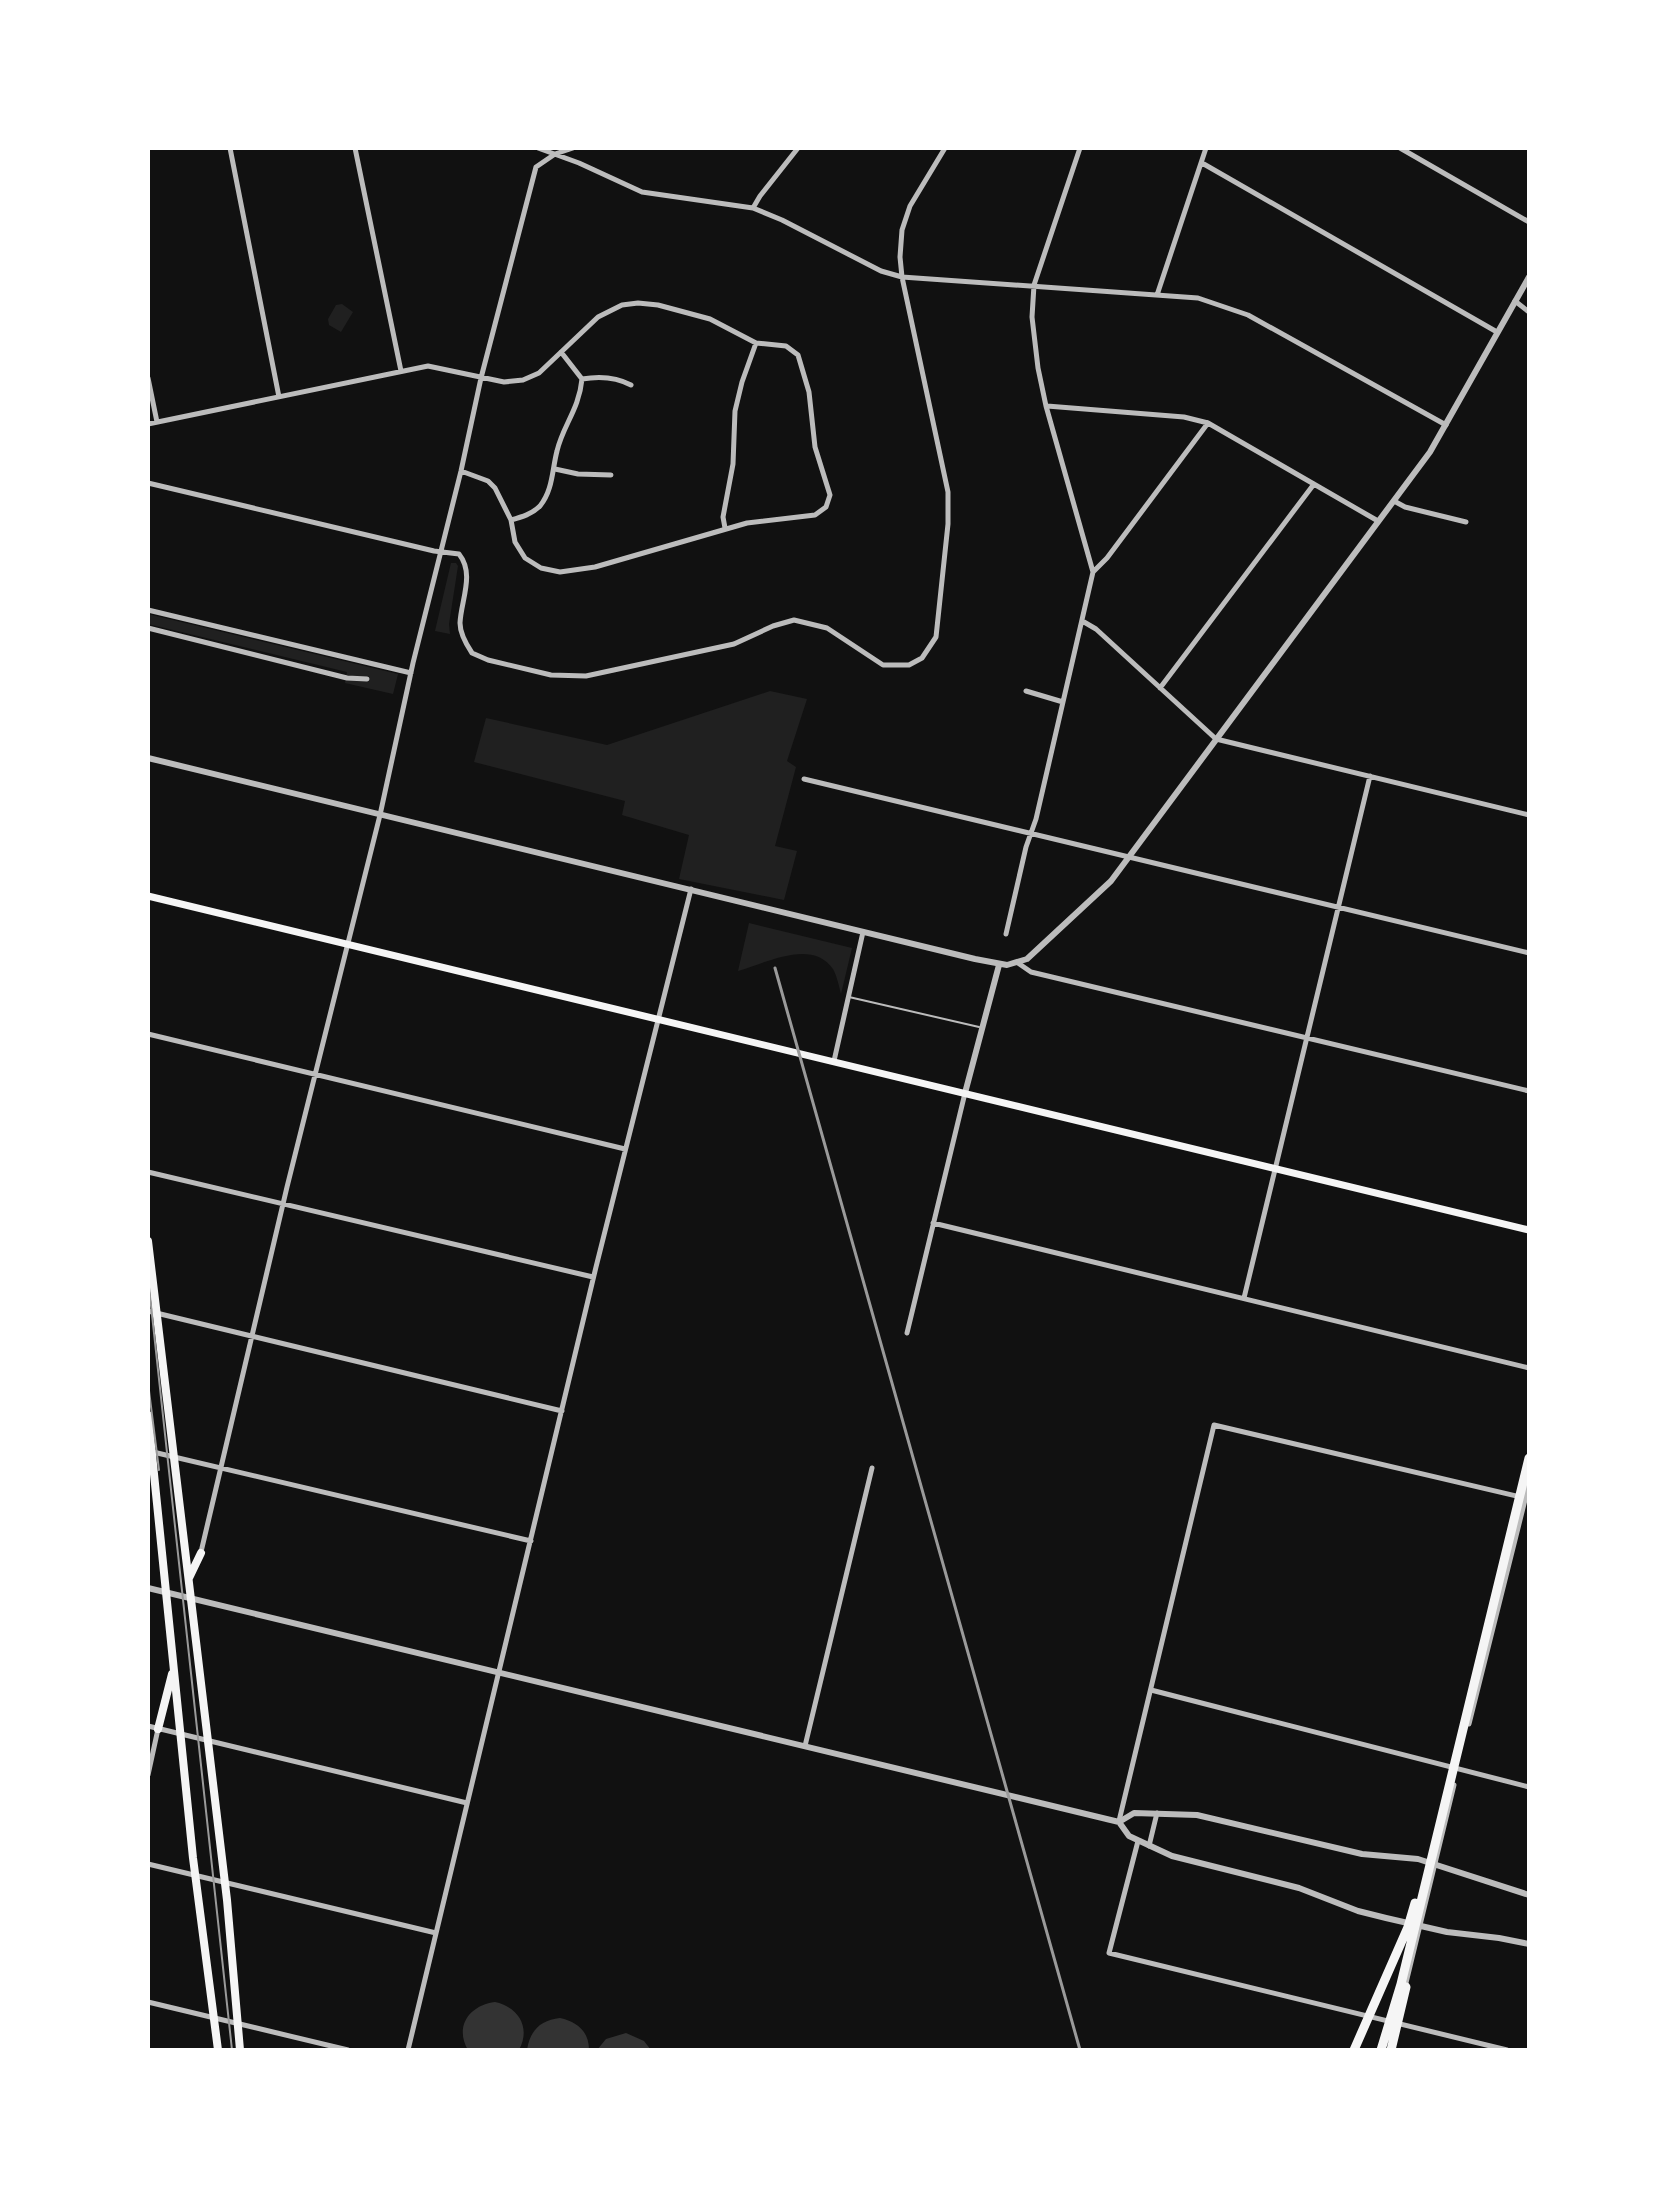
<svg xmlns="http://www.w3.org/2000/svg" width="1677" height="2198" font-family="'Asap Condensed',sans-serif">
  <rect width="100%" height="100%" fill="#111"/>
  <path fill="#202020" d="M342,304l11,8 -12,20 -12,-7 -1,-6 8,-14z
    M451,563h5l2,3 -9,58 1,10 -15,-3z
    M148,614l250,60 -5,20 -48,-11 2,-11 -199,-48z
    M770,691l37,8 -20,62 9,6 -21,79 22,5 -13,49 -105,-21 10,-44 -67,-20 3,-14 -151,-39 12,-44 121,27z
    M749,923l103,25 -11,46c-2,-8 -4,-18 -8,-25 -21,-31 -67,-6 -95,2z"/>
  <path fill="#333" d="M495,2002c24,5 36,26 24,48h-51c-14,-24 2,-45 27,-48z
    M560,2018c18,4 29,14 29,32h-62c3,-20 14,-30 33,-32z
    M626,2033l18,8 7,9h-54l9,-11z"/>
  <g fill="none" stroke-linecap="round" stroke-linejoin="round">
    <path stroke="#bcbcbc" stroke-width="2" d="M849,997l130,30"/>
    <path stroke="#bcbcbc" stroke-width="5" d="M230,148l49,249
      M355,148l46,223
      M538,148l41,15 63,29 111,16 29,12 99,51 21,6 296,21 50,17 198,110
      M1080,148l-46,137 -2,32 6,51 8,38 47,166
      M1400,148l129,74
      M1202,163l295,169
      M753,208l7,-12 38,-48
      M1157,295l49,-147
      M1515,301l14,11
      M148,378l9,44
      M582,379c17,-3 34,-2 49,6
      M1047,406l137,11 24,6 170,98
      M148,424l280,-58 76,16 19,-2 16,-7 59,-56 24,-12 16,-2 20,2 52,14 46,24 30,3 12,9 11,37 6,55 15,48 -4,12 -11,8 -68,8 -152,44 -35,5 -19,-4 -16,-10 -10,-16 -4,-22 -16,-32 -7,-7 -27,-10
      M555,469l23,5 33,1
      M148,483l286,68 25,3c16,20 2,46 1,69 0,11 6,21 12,30l16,7 63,15 35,1 148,-32 39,-18 21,-6 33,8 56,37h26l13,-7 14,-21 12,-113v-32l-46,-215 -2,-20 2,-27 8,-24 35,-58
      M1394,501l11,6 61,15
      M511,520c11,-3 21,-6 29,-14 13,-16 12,-36 17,-55 6,-26 22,-41 25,-72l-21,-27
      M725,528l-2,-11 10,-53 2,-53 7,-29 14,-39
      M148,610l263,63
      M1084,622l12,7 120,110 313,76
      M148,628l199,50 20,1
      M1160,688l154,-204
      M1026,691l37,11
      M804,779l725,174
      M1006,934l20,-87 10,-28 57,-247 14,-14 101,-135
      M1018,963l13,9 498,119
      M148,1034l477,115
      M834,1061l29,-129
      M148,1172l445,105
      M933,1223l596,145
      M1244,1298l126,-522
      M148,1311l414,100
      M907,1333l58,-240
      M153,1452l378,89
      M201,1552l86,-365 93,-372 33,-152 48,-192 20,-93 55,-211 19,-13 18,-6
      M1151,1690l378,97
      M1469,1724l60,-240
      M148,1726l319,77
      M805,1746l67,-278
      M148,1775l10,-46
      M1119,1821l95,-396 315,74
      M1138,1841l-29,112 398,97
      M1149,1846l8,-33
      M148,1864l288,69
      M1405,1987l49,-202
      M148,2002l200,48
      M408,2050l188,-783 95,-378"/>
    <path stroke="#bcbcbc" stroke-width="6" d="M148,758l827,201 32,6 20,-6 84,-78 319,-429 99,-175
      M965,1093l34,-128
      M148,1588l971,234 10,14 43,20 127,32 59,23 28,7 61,14 52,6 30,6
      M1119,1822l15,-9 63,2 165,39 56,5 111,36"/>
    <path stroke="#f5f5f5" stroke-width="7" d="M148,896l1381,334"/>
    <path stroke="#f5f5f5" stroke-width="8" d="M148,1241l79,659 13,150
      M148,1415l45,443 25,192
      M189,1578l12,-25
      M158,1729l14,-55"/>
    <path stroke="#f5f5f5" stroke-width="9" d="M1354,2050l54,-123 7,-24
      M1381,2050l20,-66 128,-526
      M1391,2050l15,-63"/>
    <path stroke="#9a9a9a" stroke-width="2" d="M148,1278l84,772
      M148,1383l11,87"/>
    <path stroke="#9a9a9a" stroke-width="3" d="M775,968l305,1082"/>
  </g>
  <rect width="1677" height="2198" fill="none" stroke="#ffffff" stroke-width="300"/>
</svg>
